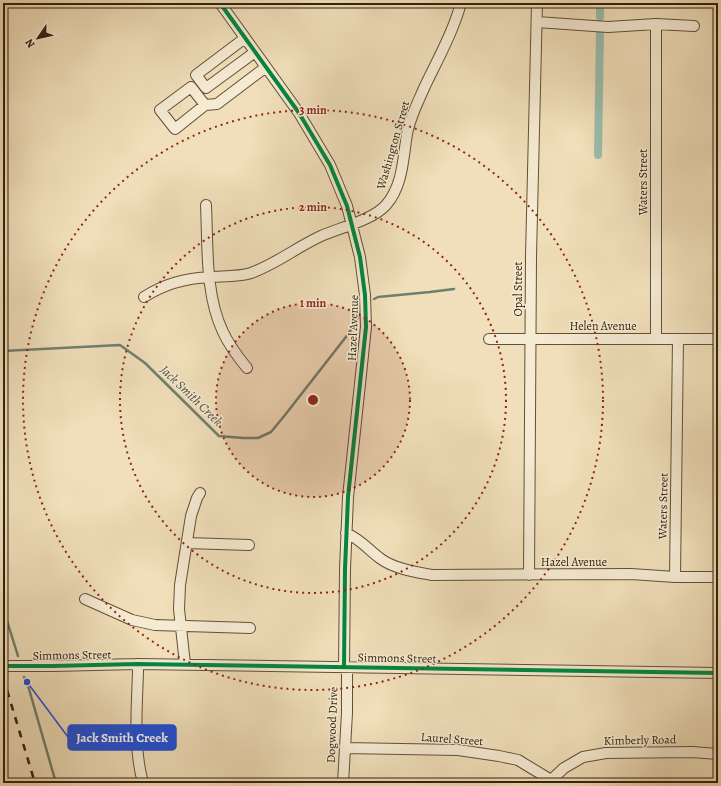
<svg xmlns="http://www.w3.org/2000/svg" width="721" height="786" font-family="Alegreya,serif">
  <rect width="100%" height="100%" fill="#f0dfba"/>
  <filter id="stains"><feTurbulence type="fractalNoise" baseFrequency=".005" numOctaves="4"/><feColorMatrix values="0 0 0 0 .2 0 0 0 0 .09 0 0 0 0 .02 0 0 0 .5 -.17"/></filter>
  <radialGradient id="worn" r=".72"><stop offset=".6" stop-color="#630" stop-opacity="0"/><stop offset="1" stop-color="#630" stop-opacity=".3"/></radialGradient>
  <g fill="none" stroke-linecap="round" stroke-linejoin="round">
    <path stroke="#707f6d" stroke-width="2.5" d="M374,299l4,-2 52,-5 24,-3
      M3,351l117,-6 25,18 74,73 24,2h15l13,-6 14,-17 64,-82 12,-21
      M3,608l15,48
      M24,677l3,5 29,101"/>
    <path stroke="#9abdad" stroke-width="8" d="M600,17v-14
      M598,155l2,-125"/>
    <g stroke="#625038" stroke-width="12">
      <path id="minor" d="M220,3l79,110 31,52 17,41 13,51 5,38 1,32 -18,170 -3,72 -1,98
        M537,22l71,5 48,-3 38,2
        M245,38l-49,37 10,13 49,-36
        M205,105l-30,24 -15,-19 31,-23 14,18 12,-1 49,-37
        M206,205c2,42 -1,89 17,127 6,13 15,25 24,36
        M144,297c20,-13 42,-19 66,-20 14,-1 28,0 41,-4 25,-9 46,-26 70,-37 18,-8 52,-16 65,-31 17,-19 17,-47 21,-71 3,-17 11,-32 18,-48 13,-27 28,-54 36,-83
        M489,339h229
        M656,339v-315
        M346,533c16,7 22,17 35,26 14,10 35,13 51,16l199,-1 44,3h43
        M187,543l62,2
        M529,575l2,-318 6,-254
        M675,577l3,-238
        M85,599l47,21 23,5 95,3
        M137,664l1,7c-1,38 -5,75 5,112
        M185,664l-6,-55 1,-24 11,-69 6,-18 3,-5
        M3,666h50l84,-2 581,9
        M345,748l113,2 41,6 19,4 33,20
        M343,783l4,-70v-46
        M548,783l16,-15 19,-11 23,-4 86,-1 26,2"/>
    </g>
    <use href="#minor" stroke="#f5ead2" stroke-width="10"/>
    <path stroke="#32210c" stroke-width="2.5" stroke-dasharray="7 7" stroke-linecap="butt" d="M3,677l32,106"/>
    <g stroke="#f5ead2" stroke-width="6">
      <path id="cycleway" d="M220,3l79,110 31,52 17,41 13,51 5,38 1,32 -18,170 -3,72 -1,98
        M3,666h50l84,-2 581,9"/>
    </g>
    <use href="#cycleway" stroke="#00873e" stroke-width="4"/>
  </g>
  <circle cx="313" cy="400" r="97" fill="#8f2418" fill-opacity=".12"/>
  <g fill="none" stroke="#8f2418" stroke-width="2" stroke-dasharray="2 4">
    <circle cx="313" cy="400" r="97"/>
    <circle cx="313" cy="400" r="193"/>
    <circle cx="313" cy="400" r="290"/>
  </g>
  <g text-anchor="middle" stroke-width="3" stroke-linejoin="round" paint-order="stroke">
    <g font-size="12" fill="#32210c" stroke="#f5ead2">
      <text transform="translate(393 145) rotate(-74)" y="4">Washington Street</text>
      <text transform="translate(643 182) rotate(-90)" y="4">Waters Street</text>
      <text transform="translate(518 289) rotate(-90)" y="4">Opal Street</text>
      <text x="603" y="330">Helen Avenue</text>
      <text transform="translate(353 328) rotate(-88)" y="4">Hazel Avenue</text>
      <text transform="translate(663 506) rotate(-89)" y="4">Waters Street</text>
      <text x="574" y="566">Hazel Avenue</text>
      <text transform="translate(72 655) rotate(-1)" y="4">Simmons Street</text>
      <text transform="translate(397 658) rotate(1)" y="4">Simmons Street</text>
      <text transform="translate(332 725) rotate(-88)" y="4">Dogwood Drive</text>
      <text transform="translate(452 739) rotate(4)" y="4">Laurel Street</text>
      <text transform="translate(640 740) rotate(-1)" y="4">Kimberly Road</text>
    </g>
    <g font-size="13" font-style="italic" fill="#51503c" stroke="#f5ead2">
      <text transform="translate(192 395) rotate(44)" y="5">Jack Smith Creek</text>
    </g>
  </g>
  <circle cx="313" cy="400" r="6" fill="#8f2418" stroke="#f5ead2" stroke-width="2"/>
  <g font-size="12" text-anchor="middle" font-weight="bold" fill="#8f2418" stroke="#f5ead2" stroke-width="3" stroke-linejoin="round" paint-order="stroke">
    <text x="313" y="114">3 min</text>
    <text x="313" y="211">2 min</text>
    <text x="313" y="307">1 min</text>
  </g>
  <path fill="none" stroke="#1d4ed8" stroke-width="1.5" d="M27 682L68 737"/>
  <circle fill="#1d4ed8" stroke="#f5ead2" stroke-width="1.5" cx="27" cy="682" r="4"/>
  <rect fill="#1d4ed8" stroke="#1d4ed8" stroke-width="1.5" x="68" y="725" width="108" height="25" rx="4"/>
  <g font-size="13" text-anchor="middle" font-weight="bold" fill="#fff">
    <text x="122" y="742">Jack Smith Creek</text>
  </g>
  <rect width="721" height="786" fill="none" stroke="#f0dfba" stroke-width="16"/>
  <rect x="4" y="4" width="713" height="778" fill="none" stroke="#32210c" stroke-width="2"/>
  <rect x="8" y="8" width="705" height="770" fill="none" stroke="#32210c"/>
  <g transform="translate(38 38) rotate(236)" stroke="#f5ead2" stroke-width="3" paint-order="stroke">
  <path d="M0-3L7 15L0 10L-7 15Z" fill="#32210c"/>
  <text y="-6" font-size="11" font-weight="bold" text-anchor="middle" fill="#32210c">N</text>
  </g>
  <rect width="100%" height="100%" filter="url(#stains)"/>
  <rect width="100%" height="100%" fill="url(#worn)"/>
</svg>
